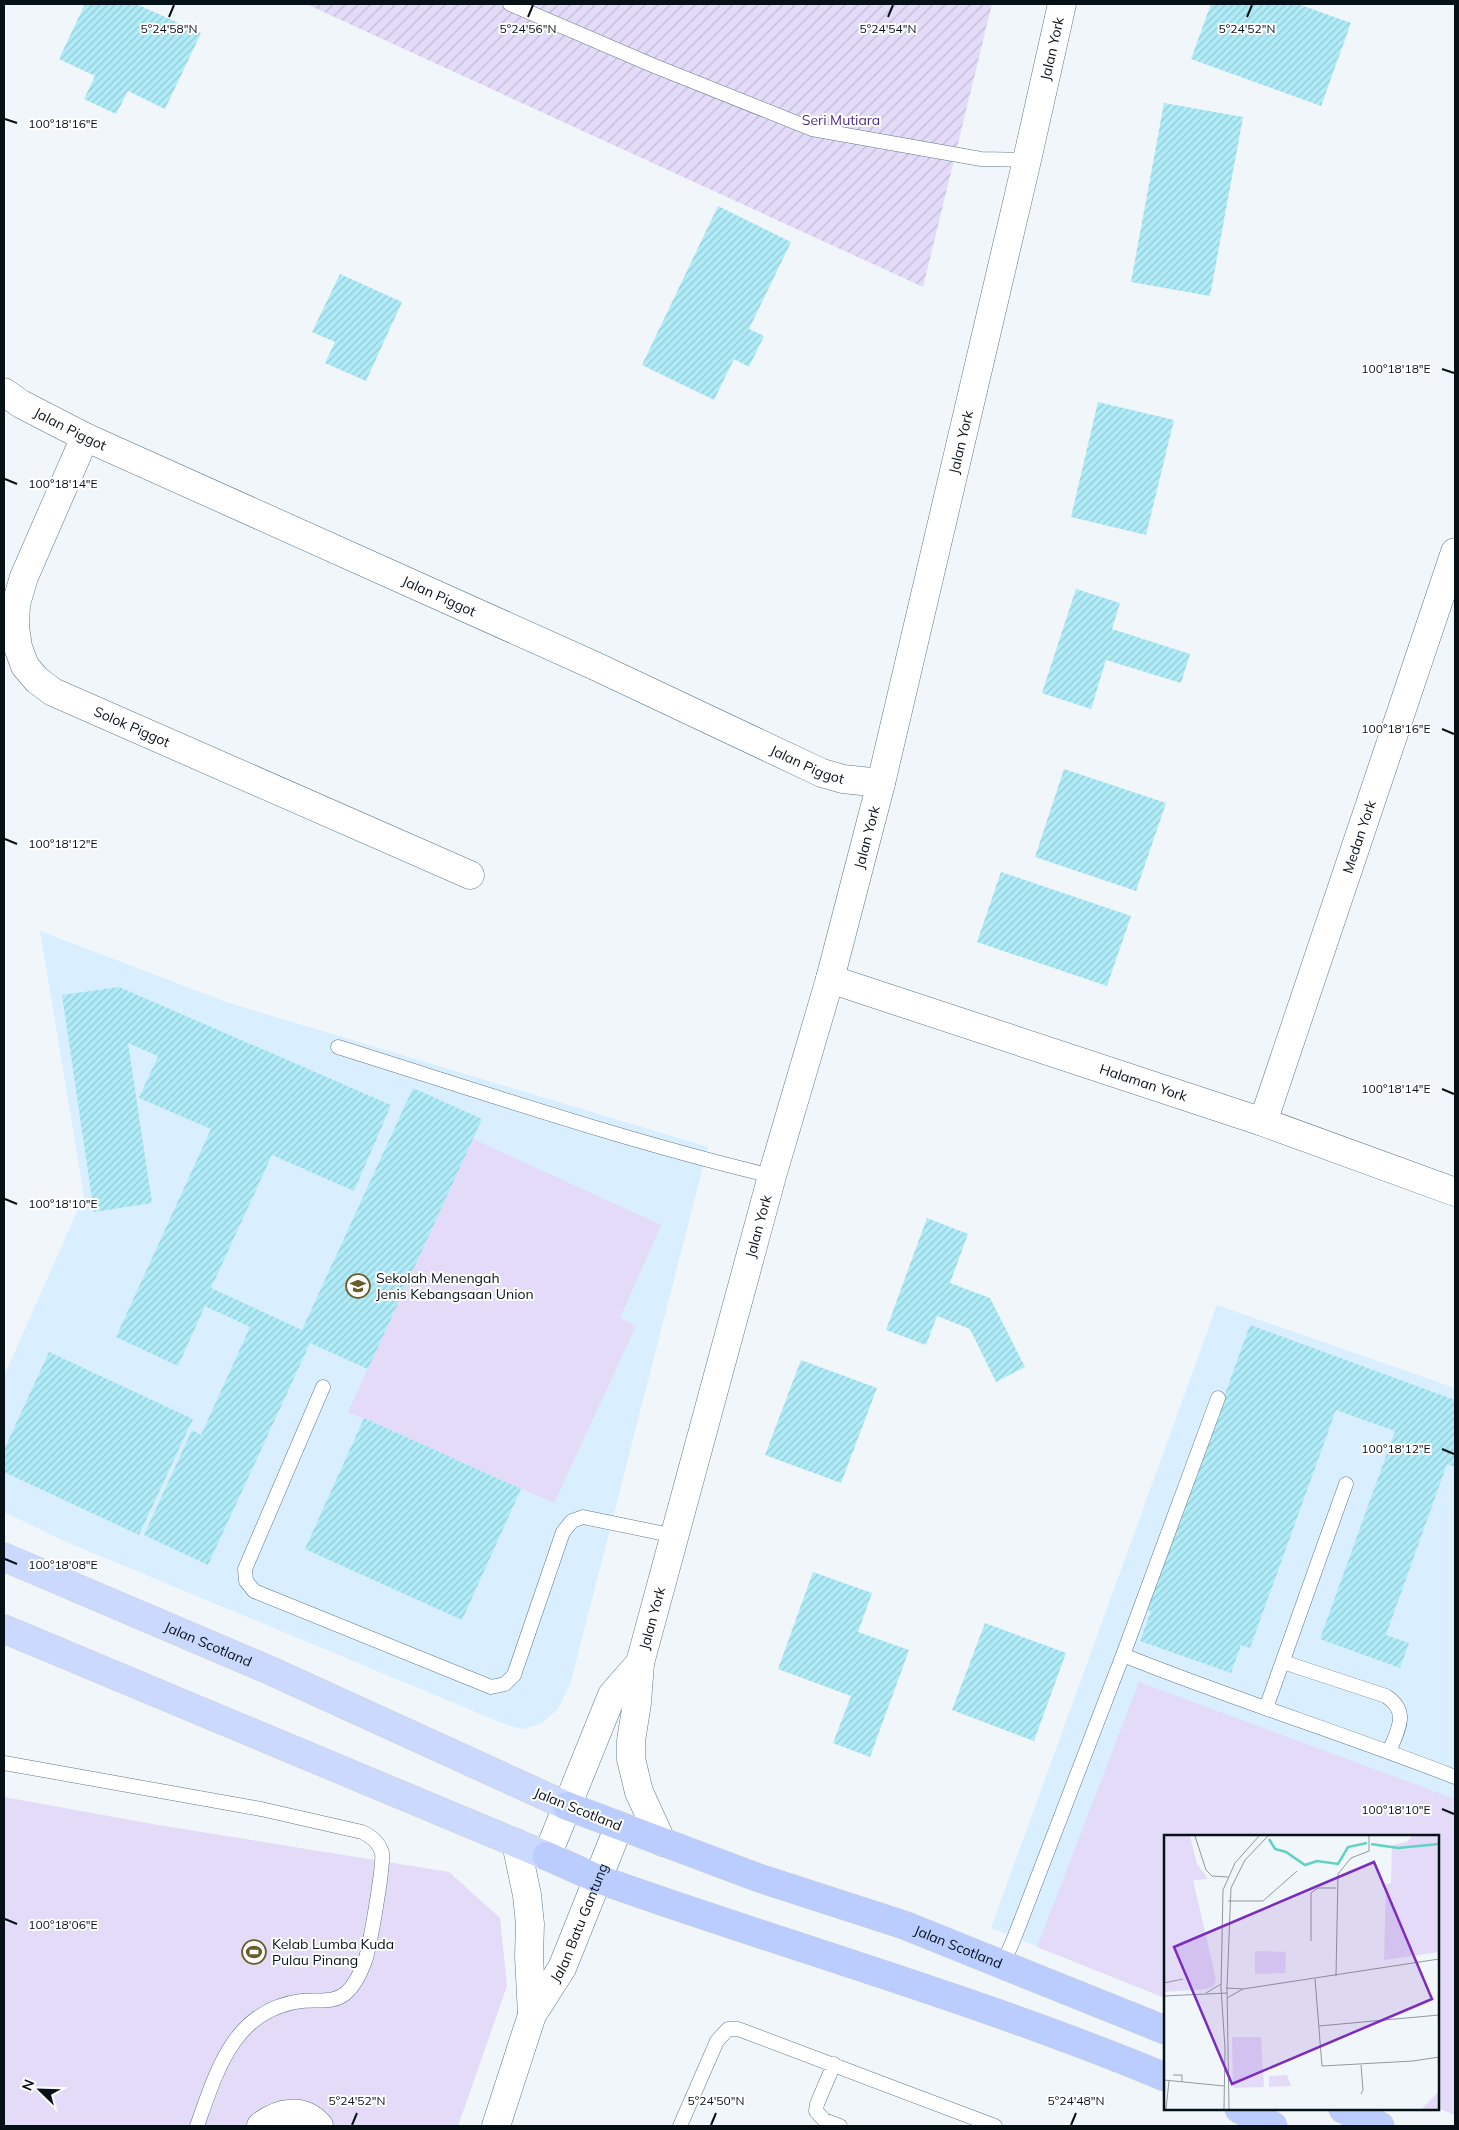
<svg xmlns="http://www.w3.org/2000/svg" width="1459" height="2130" font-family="Mulish,sans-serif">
  <defs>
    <pattern id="garden-furrows" width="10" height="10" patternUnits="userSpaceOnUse" patternTransform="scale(1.25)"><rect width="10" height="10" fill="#e3dbf8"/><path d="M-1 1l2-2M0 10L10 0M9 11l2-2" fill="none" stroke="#c1bbd4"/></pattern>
    <pattern id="building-hatch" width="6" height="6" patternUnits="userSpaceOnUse" patternTransform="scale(1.25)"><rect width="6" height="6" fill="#afecf8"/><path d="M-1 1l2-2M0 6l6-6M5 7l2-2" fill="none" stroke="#95c9d4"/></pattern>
  </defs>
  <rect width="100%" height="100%" fill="#f0f6fa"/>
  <path fill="#d9eeff" d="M40,931l189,72 479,144 -138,538 -12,24 -16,14 -18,6 -17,-4 -445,-185 -58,-28v-136l80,-180z
    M1217,1305l238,83v727l-17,-7v-272h-273v162l-174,-70z"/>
  <path fill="url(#garden-furrows)" d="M306,4h686l-69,283z"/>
  <path fill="#e3dbf8" d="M473,1139l188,86 -41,93 16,8 -82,177 -206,-91z
    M1139,1682l316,117v316l-17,-7v-272h-273v162l-128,-51z
    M4,1797l154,28 291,47 51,46 7,68 -49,140h-454z"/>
  <path fill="url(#building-hatch)" d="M85,4h51l65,29 -36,76 -37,-18 -12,23 -32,-15 11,-23 -36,-17z
    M1211,4h87l53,19 -30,83 -130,-47z
    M1164,103l79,14 -33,179 -79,-14z
    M718,206l73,36 -42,87 15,7 -15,31 -15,-8 -20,41 -72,-35z
    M340,274l62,28 -36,79 -41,-18 10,-21 -23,-10z
    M1098,402l76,18 -28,115 -75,-18z
    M1076,589l44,14 -8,26 78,25 -9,29 -75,-23 -15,49 -49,-16z
    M1064,769l102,34 -30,88 -101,-34z
    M1001,872l130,44 -24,70 -130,-44z
    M119,987l272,118 -37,86 -82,-36 -61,133 91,42 111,-242 69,31 -114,250 -58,-26 -102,222 -64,-30 48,-105 9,5 49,-108 -45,-21 -27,60 -62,-29 95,-208 -72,-31 19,-42 -30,-13 24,160 -58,9 -32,-217z
    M927,1218l41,16 -18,49 40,15 35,69 -29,15 -26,-53 -33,-13 -11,29 -40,-15z
    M1250,1325l205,75v67l-8,-3 -61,171 23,8 -9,25 -80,-29 75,-208 -59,-21 -86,238 -9,-3 -10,28 -91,-32 11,-30 -4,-1z
    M49,1352l144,67 -54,116 -135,-63v-22z
    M801,1360l76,28 -36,95 -76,-28z
    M364,1418l157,71 -59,131 -157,-71z
    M813,1572l59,21 -14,39 51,18 -39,107 -37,-14 18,-47 -73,-27z
    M985,1623l81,30 -32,88 -82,-31z"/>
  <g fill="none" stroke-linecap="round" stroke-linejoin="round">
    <g stroke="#5e788c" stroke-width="15">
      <path id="service" d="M510,4l142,61 160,64 169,30 46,1
        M338,1047c144,45 287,94 434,129
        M323,1387l-78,182 1,12 8,10 237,96 14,-3 9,-9 49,-143 9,-11 11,-4 92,19
        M1123,1655c109,44 222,79 332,122
        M1283,1662l103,34c24,16 12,33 3,56
        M1266,1708l80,-224
        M4,1763l257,46 101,23c9,4 17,10 20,21 2,11 -12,94 -17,108 -4,11 -11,25 -19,32 -13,11 -29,6 -44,8 -68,8 -85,69 -105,125
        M1003,1964l12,-28 108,-281 95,-257
        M834,2064l-17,40 -1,7 8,9 16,6
        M680,2126l37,-85 11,-12h10l257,97"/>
    </g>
    <g stroke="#5e788c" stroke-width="29">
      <g id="minor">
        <path id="s1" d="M4,392l17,12 64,33 508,228 229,108 21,6 38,4"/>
        <path id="s2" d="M85,437l-61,140 -8,27 -1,23 3,20 7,19 12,14 16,12 417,183"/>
        <path id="s3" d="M830,979l433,143 192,70"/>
        <path id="s4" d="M1263,1122l192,-570"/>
        <path d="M516,1843l11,52 3,29 -1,32 3,59"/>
        <path d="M261,2126c18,-14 41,-19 58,0"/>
        <path id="s5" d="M496,2126l36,-111 30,-47 57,-142"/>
      </g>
    </g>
    <g stroke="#5e788c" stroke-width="29">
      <g id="tertiary">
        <path id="s6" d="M662,1842l-23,-50 -8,-33v-18l6,-38 3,-40 132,-487 58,-197 51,-196 146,-623 35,-156"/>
        <path d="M547,1856l65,-161 28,-32"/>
      </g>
    </g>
    <g stroke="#cdcfd1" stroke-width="29">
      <g id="primary">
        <path id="s7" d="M4,1557l265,113 298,136"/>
        <path d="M4,1629l543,227"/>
      </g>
    </g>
    <g stroke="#cdcfd1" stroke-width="29">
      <g id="trunk">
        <path id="s8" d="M567,1806l192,72 145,47 261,105"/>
        <path d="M547,1856l51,23 43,15c174,60 353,112 524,183"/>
        <path d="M1239,2109l34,17"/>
        <path d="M1343,2109l37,17"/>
      </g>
    </g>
    <use href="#service" stroke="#fff" stroke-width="14"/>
    <use href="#minor" stroke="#fff" stroke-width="28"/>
    <use href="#tertiary" stroke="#fff" stroke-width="28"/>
    <use href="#primary" stroke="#ccd9fe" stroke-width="28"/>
    <use href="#trunk" stroke="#bbccfe" stroke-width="28"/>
  </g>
  <path fill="none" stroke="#061017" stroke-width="2" d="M169,17l5,-12M528,17l5,-12M888,17l5,-12M1247,17l5,-12M5,119l12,4M1442,369l12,4M5,479l12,5M1442,729l12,5M5,839l12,5M1442,1089l12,5M5,1199l12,5M1442,1449l12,5M5,1559l12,5M1442,1809l12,5M5,1919l12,5M352,2125l5,-12M711,2125l5,-12M1071,2125l5,-12"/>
  <defs>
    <g id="school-ring" transform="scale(1.25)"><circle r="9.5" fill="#fff" stroke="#695d2a" stroke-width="1.5"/><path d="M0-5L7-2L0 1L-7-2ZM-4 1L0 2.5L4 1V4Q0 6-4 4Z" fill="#695d2a"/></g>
    <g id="stadium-ring" transform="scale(1.25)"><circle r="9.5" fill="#fff" stroke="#695d2a" stroke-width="1.5"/><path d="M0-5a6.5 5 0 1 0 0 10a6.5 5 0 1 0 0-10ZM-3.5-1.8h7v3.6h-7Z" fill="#695d2a"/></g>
  </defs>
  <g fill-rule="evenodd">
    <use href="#school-ring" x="358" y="1286"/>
    <use href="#stadium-ring" x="254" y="1952"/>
  </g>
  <g text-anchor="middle" stroke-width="4" stroke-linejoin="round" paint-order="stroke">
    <g font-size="14" fill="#061017" stroke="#fff">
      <text dy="5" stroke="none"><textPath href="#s6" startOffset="1852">Jalan York</textPath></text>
      <text dy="5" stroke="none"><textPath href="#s1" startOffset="76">Jalan Piggot</textPath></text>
      <text dy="5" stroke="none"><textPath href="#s6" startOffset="1448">Jalan York</textPath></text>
      <text dy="5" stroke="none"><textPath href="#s1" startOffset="481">Jalan Piggot</textPath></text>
      <text dy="5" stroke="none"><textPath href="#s2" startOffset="369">Solok Piggot</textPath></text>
      <text dy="5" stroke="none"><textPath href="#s1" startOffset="886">Jalan Piggot</textPath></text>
      <text dy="5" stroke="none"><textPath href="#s6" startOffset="1042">Jalan York</textPath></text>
      <text dy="5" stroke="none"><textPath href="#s4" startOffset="301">Medan York</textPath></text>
      <text dy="5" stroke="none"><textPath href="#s3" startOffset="330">Halaman York</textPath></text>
      <text dy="5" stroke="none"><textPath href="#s6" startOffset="638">Jalan York</textPath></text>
      <text dy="5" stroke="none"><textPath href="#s6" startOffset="232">Jalan York</textPath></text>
      <text dy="5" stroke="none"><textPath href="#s7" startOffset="222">Jalan Scotland</textPath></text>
      <text transform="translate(578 1809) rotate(22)" y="5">Jalan Scotland</text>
      <text dy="5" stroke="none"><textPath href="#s5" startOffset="221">Jalan Batu Gantung</textPath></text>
      <text dy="5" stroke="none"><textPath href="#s8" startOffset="416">Jalan Scotland</textPath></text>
    </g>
    <g font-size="14" fill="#4e2c80" stroke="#fff">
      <text x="841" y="125">Seri Mutiara</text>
    </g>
    <g font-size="14" fill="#061017" stroke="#fff" text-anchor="start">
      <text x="376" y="1283">Sekolah Menengah<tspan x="376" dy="16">Jenis Kebangsaan Union</tspan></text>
      <text x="272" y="1949">Kelab Lumba Kuda<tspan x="272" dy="16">Pulau Pinang</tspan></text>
    </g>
  </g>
  <g transform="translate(1164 1835)">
    <rect width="275" height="275" fill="#f0f6fa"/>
    <path d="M275,257v17h-17l8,-9z" fill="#e3dbf8"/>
    <path d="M248,1h27v116l-55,8 2,-76 5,-1 1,-38 15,-3z" fill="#e3dbf8"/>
    <path d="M0,1h26l7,28 11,15 -15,1 23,99 -2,7 -7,3 -43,3zM91,116l31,1 -1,21 -30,1zM97,202l3,50 -31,1 -1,-51zM123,240l4,11 -22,1v-11z" fill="#e3dbf8"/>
    <path fill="none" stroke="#61d2c2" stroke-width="2.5" d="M105,4l6,10 11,3 19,13 12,-4 21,3 10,-17 19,-4M207,9l27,4 41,-4"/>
    <path fill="none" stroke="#929a9f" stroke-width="1" d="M31,1l11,34 6,6 16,1M64,66h35l34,-30M147,106v-48l7,-5h18M172,141l2,-102 13,-16 18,-7v-15M151,144l7,87 91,-5 26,-4M0,148l19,-4M57,153l2,-98 12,-27 24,-27M57,153l4,60 -1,61M62,153l17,1M63,153l4,-100 14,-28 23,-24M63,153l2,121M42,158l15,-9M0,161l63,-3M63,163l16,-9 196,-30M155,191l120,-11M197,230l2,25 -2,4M9,240h9v7M0,245l60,6M2,274l3,-28"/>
    <path fill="#7b2cbf" fill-opacity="0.15" stroke="#7b2cbf" stroke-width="2.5" d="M210,27l58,137 -200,85 -58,-137z"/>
    <rect width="275" height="275" fill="none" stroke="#061017" stroke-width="2.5"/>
  </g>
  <g font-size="12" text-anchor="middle" fill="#061017" stroke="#fff" stroke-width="4" stroke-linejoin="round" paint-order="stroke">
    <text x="528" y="33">5°24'56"N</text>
    <text x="888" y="33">5°24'54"N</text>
    <text x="169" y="33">5°24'58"N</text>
    <text x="1247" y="33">5°24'52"N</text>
    <text x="63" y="128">100°18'16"E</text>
    <text x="1396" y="373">100°18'18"E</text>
    <text x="63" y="488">100°18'14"E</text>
    <text x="1396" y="733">100°18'16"E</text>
    <text x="63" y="848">100°18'12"E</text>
    <text x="1396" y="1093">100°18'14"E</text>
    <text x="63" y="1208">100°18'10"E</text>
    <text x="1396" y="1453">100°18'12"E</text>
    <text x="63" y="1569">100°18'08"E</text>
    <text x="1396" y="1814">100°18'10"E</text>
    <text x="63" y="1929">100°18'06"E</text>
    <text x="357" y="2105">5°24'52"N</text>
    <text x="716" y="2105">5°24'50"N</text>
    <text x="1076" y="2105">5°24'48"N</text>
  </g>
  <rect width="1459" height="2130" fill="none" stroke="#061017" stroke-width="10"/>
  <g transform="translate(40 2090) rotate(293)" stroke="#ffffff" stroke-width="4" paint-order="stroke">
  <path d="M0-4L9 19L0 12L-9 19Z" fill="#061017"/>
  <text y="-8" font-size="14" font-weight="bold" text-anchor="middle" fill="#061017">N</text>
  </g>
</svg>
